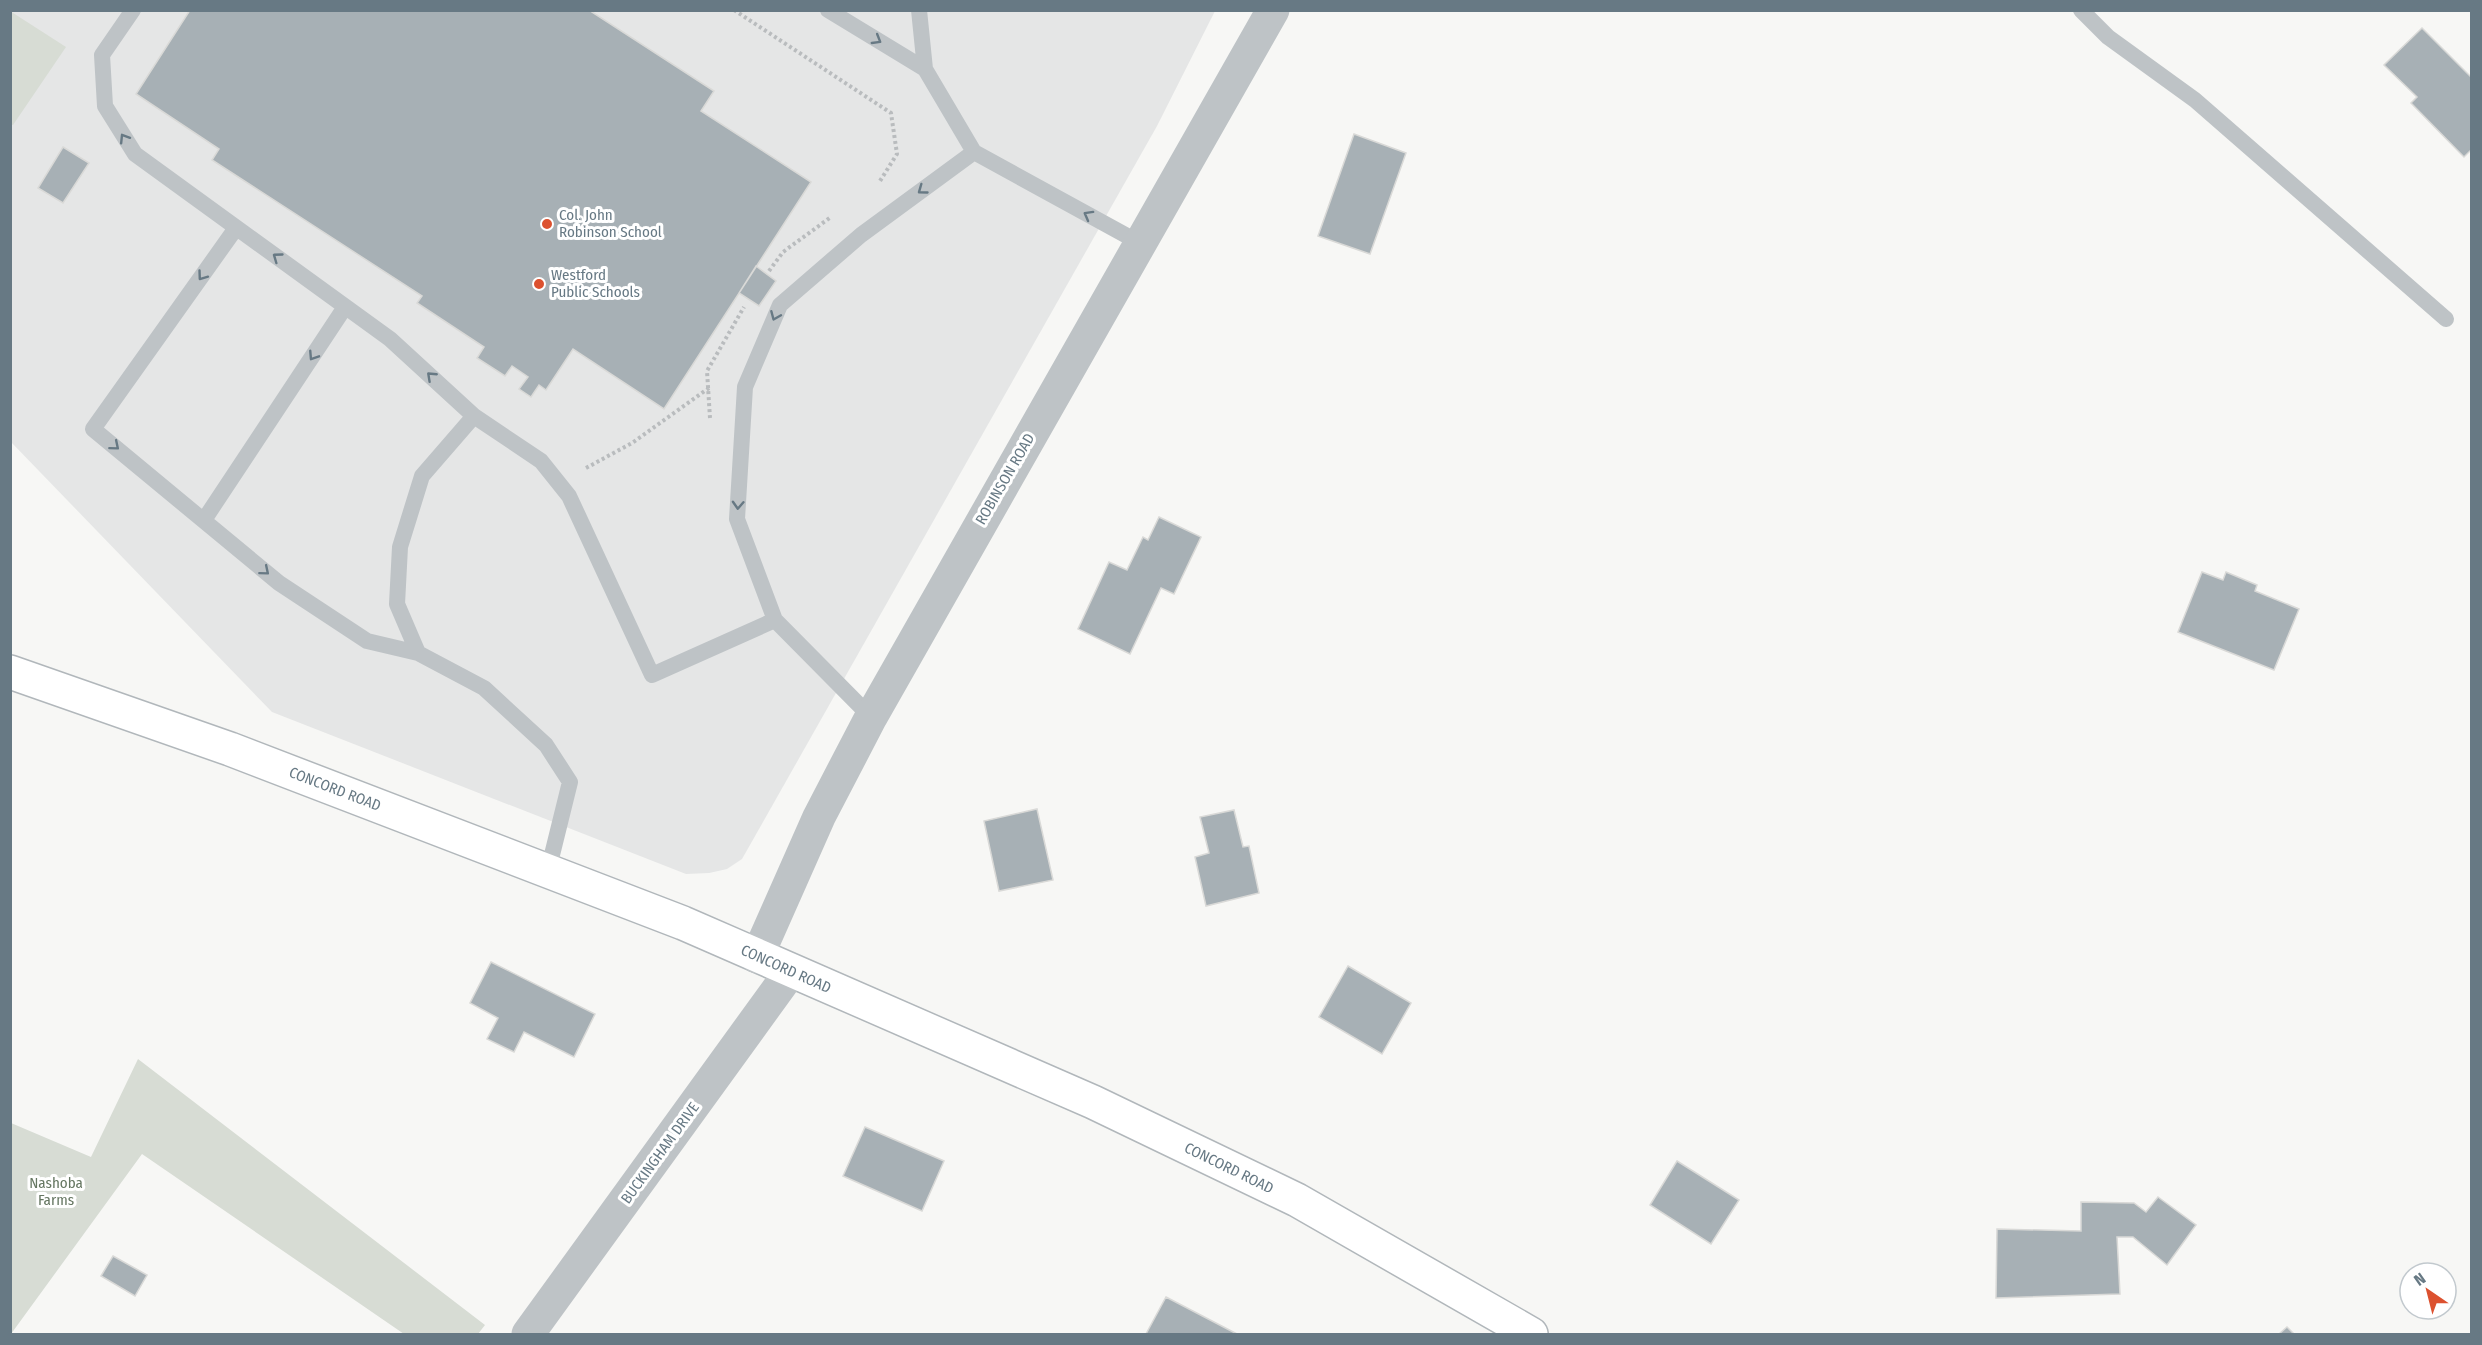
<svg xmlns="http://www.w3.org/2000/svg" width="2482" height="1345" font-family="'Fira Sans Condensed',sans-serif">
  <rect width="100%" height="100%" fill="#f7f7f5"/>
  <path fill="#e5e6e6" d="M11,11h1204l-58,115 -415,733 -15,10 -18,4 -23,1 -414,-162 -261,-270z"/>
  <path fill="#d7dcd4" d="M10,11l56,36 -53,78 -3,-1z
    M138,1059l347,266 -7,9h-74l-262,-180 -131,180v-211l80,34z"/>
  <path fill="#a7b0b5" stroke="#d9d9d7" stroke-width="1.5" d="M190,10h399l125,81 -13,20 110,71 -147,227 -91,-60 -27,41 -7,-5 -8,12 -12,-8 9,-12 -16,-11 -7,10 -28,-18 7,-11 -67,-44 5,-7 -210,-136 7,-11 -83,-55z
    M2422,28l50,50v71l-8,8 -53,-54 6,-6 -33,-32z
    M1354,134l52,19 -36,101 -52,-18z
    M63,147l26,16 -26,40 -25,-15z
    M756,266l20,15 -17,25 -20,-13z
    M1159,517l42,20 -27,57 -13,-6 -31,66 -52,-25 31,-67 18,8 16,-33 5,3z
    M2202,572l21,8 3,-8 31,13 -2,6 44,18 -25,61 -96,-38z
    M1037,809l16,71 -54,11 -15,-70z
    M1234,810l9,37 6,-1 10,47 -53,13 -11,-49 14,-4 -9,-36z
    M491,962l104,52 -21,43 -50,-25 -10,20 -27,-13 11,-21 -28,-15z
    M1348,966l63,37 -29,51 -63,-37z
    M865,1127l79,34 -22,50 -79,-35z
    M1677,1161l62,39 -28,44 -61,-39z
    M2158,1197l38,28 -29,40 -34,-28h-16l3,57 -124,4 1,-69 84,2v-29l53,1 12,9z
    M113,1256l34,19 -12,21 -34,-20z
    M1166,1297l71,37h-91z
    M2287,1327l7,7h-15z"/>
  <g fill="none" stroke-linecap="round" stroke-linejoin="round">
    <g stroke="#b1b7bb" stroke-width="36">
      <path id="secondary" d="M10,672l220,77 453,174 410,179 204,98 234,134"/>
    </g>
    <path stroke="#b9bcbe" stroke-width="4" stroke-dasharray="3 3" stroke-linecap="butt" d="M734,10l157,103 6,41 -17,27
      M769,271l14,-19 48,-35
      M710,418l-3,-47 37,-64
      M586,468l46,-25 77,-55"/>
    <path stroke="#bec3c6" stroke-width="16" d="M133,10l-31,45 3,51 30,48 255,185 84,77
      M828,10l97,59
      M919,10l6,59 49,83
      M2081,10l27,27 87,63 251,219
      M236,228l-143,201 186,154 88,58 51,12
      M204,520l141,-213
      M871,717l-96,-97 -38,-101 8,-132 35,-82 81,-70 113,-83 166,91
      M548,871l22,-89 -24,-37 -62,-57 -66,-35 -21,-49 3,-57 22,-71 52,-60 67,45 28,35 83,179 123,-55"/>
    <path stroke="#bec3c6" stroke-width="33" d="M757,957l62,-140 52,-100 402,-707
      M528,1334l263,-363"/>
    <use href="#secondary" stroke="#fff" stroke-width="33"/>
  </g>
  <defs><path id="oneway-chevron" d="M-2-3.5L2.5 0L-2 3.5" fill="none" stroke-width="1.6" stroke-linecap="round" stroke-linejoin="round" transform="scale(1.5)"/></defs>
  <g stroke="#677984">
    <use href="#oneway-chevron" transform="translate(877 40) rotate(31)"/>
    <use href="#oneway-chevron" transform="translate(124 138) rotate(-122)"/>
    <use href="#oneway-chevron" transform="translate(922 190) rotate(144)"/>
    <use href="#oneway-chevron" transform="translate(1088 215) rotate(-151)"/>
    <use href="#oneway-chevron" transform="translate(277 257) rotate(-144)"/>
    <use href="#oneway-chevron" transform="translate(202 276) rotate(126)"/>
    <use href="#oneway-chevron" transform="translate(775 316) rotate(113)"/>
    <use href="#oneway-chevron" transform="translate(313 356) rotate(123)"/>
    <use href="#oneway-chevron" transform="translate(431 376) rotate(-137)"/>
    <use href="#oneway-chevron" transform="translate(115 446) rotate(40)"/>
    <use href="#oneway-chevron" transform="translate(738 505) rotate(93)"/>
    <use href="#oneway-chevron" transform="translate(265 571) rotate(40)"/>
  </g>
  <g fill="#dc512f" stroke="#fff" stroke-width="2">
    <circle cx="547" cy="224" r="6"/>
    <circle cx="539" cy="284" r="6"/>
  </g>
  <g text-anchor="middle" stroke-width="6" stroke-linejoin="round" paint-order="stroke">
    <g font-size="15" fill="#677984" stroke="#fff" text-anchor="start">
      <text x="559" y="220">Col. John<tspan x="559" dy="17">Robinson School</tspan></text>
      <text x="551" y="280">Westford<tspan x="551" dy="17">Public Schools</tspan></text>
    </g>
    <g font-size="15" fill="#677984" stroke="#fff">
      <text transform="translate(1005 479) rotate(-60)" y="5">ROBINSON ROAD</text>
      <text transform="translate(335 789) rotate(21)" y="5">CONCORD ROAD</text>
      <text transform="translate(786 969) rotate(24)" y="5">CONCORD ROAD</text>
      <text transform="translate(660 1153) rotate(-54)" y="5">BUCKINGHAM DRIVE</text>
      <text transform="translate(1229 1168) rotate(26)" y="5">CONCORD ROAD</text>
    </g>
    <g font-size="15" fill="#667762" stroke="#fff">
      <text x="56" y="1188">Nashoba<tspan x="56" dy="17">Farms</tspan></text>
    </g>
  </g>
  <rect width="2482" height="1345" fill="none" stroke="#677984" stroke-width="24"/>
  <g transform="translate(2428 1291) rotate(325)"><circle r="28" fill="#ffffff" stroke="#c2c9ce" stroke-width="1.5"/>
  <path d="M0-4.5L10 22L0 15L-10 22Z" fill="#dc512f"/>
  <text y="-9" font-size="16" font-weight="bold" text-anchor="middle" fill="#677984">N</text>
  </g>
</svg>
